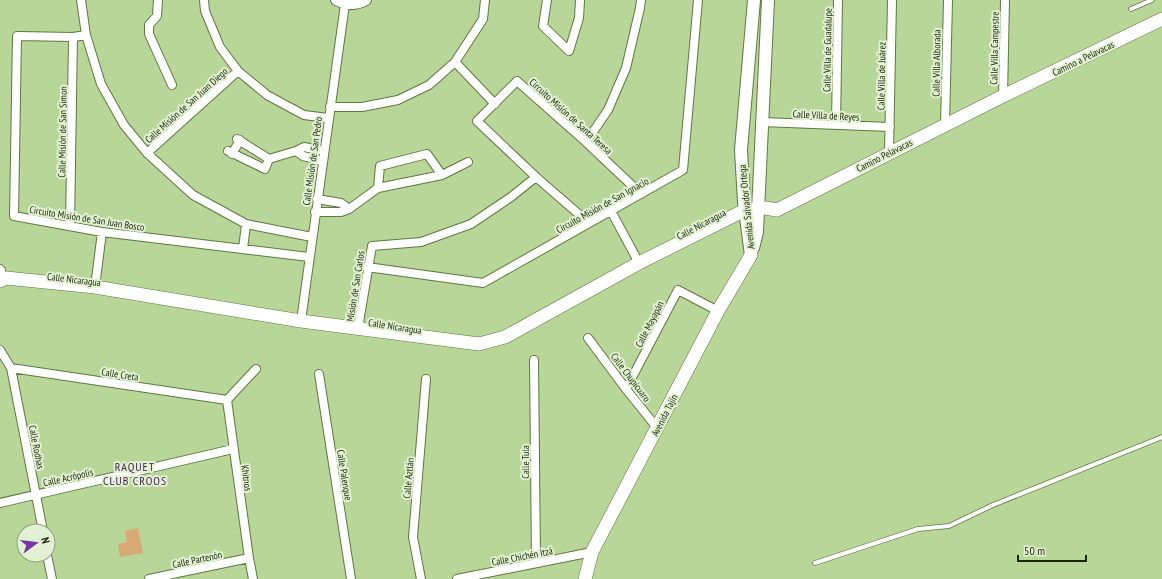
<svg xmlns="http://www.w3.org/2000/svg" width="1162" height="579" font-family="'PT Sans Narrow',sans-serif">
  <rect width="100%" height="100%" fill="#b7d697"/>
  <path fill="#d7a974" d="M138,528l5,25 -23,4 -2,-13 9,-2 -2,-11z"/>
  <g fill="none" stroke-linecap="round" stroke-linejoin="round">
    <g stroke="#5e793f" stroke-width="5.5">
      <path id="service" d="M1131,9l21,-9
        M815,563l103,-34 31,-3 44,-21 169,-68"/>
    </g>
    <g stroke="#5e793f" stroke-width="10">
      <path id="minor" d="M81,0l5,35 15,49 23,41 23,28 46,42 53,29 66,13
        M158,0l-1,16 -8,9v9l23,51
        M204,0l1,11 15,36 18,24 29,24 37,20 24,3
        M547,0l-4,26 26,25 10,-33 1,-18
        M86,35l-13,2 -56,-1 -3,180 88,16 207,25
        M455,62l40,42
        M1003,96l2,-96
        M330,107h32l36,-7 31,-15 26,-23 28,-43 2,-19
        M762,122l128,5
        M836,125l2,-125
        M945,125l3,-125
        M237,139l32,20
        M586,142l22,-32 18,-42 14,-60 1,-8
        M228,151l37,18 4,-10 27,-8 8,-4 20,4
        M296,151l7,5 20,5
        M147,153l91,-82
        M889,153l3,-153
        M232,154l8,-14
        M378,188l2,-22 47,-12 15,21
        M317,199l24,4 8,6
        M611,211l28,52
        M315,212h26l8,-3 29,-21 64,-13 26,-13
        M589,223l-53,-46 -59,-56 40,-40 69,61 55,52
        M70,226l3,-189
        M243,249l3,-25
        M367,267l116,16 200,-113 15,-170
        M0,269l1,1
        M95,287l7,-55
        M301,321l44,-317
        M358,328l14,-82 49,-4 50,-18 40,-27 25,-20
        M588,338l38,51 32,40
        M0,350l11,18 32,163
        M534,360l2,203
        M11,368l216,32
        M319,374l32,205
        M626,389l52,-99 40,21
        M227,400l22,158 4,21
        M227,400l29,-31
        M0,503l233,-54
        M47,555l5,24
        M149,579l100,-21
        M421,579l-8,-42 13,-158
        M457,579l135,-27"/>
    </g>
    <g stroke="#5e793f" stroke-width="12">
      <path id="tertiary" d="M336,0c10,5 19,6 30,0"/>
    </g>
    <g stroke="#5e793f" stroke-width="14">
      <path id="secondary" d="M753,248l4,-16 11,-232
        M751,255l-7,-53 -3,-52 13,-150"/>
    </g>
    <g stroke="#5e793f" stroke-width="14">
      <path id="primary" d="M0,281l6,-3 89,9 206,34 178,23 26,-7 134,-74 106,-53 20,-2 12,2 226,-114 159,-77
        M585,579l7,-27 126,-241 33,-56"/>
    </g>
    <use href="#service" stroke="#fff" stroke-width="4"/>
    <use href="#minor" stroke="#fff" stroke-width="8"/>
    <use href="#tertiary" stroke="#fff" stroke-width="10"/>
    <use href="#secondary" stroke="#fff" stroke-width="12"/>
    <use href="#primary" stroke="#fff" stroke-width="13"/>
  </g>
  <g text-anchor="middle" stroke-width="4" stroke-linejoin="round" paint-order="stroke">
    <g font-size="10" fill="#1c270e" stroke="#e1f1d1">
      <text transform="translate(994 48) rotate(-89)" y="4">Calle Villa Campestre</text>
      <text transform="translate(827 50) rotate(-89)" y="4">Calle Villa de Guadalupe</text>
      <text transform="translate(1083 58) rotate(-26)" y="4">Camino a Pelavacas</text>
      <text transform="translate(936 63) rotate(-89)" y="4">Calle Villa Alborada</text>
      <text transform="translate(881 76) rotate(-89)" y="4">Calle Villa de Juárez</text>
      <text transform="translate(186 105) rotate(-42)" y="4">Calle Misión de San Juan Diego</text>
      <text transform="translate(826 115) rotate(3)" y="4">Calle Villa de Reyes</text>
      <text transform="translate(571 116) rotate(42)" y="4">Circuito Misión de Santa Teresa</text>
      <text transform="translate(62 132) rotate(-89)" y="4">Calle Misión de San Simon</text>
      <text transform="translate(884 155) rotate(-27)" y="4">Camino Pelavacas</text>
      <text transform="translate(312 161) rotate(-82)" y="4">Calle Misión de San Pedro</text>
      <text transform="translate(602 205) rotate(-29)" y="4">Circuito Misión de San Ignacio</text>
      <text transform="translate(746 207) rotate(-96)" y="4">Avenida Salvador Ortega</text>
      <text transform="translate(87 218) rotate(9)" y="4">Circuito Misión de San Juan Bosco</text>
      <text transform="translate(701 224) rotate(-28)" y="4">Calle Nicaragua</text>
      <text transform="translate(74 279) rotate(7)" y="4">Calle Nicaragua</text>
      <text transform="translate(355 286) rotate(-81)" y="4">Misión de San Carlos</text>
      <text transform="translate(649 324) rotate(-63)" y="4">Calle Mayapán</text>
      <text transform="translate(395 326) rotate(9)" y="4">Calle Nicaragua</text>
      <text transform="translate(120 374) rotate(9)" y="4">Calle Creta</text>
      <text transform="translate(631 377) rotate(53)" y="4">Calle Chupícuaro</text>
      <text transform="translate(664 415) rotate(-63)" y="4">Avenida Tajín</text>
      <text transform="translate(37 447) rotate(79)" y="4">Calle Rodhas</text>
      <text transform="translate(525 462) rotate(-90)" y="4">Calle Tula</text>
      <text transform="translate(345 475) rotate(81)" y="4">Calle Palenque</text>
      <text transform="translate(68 477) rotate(-13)" y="4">Calle Acrópolis</text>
      <text transform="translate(247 478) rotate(82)" y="4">Khitnos</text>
      <text transform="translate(408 478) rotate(-85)" y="4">Calle Aztlán</text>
      <text transform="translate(522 556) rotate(-11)" y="4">Calle Chichén Itzá</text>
      <text transform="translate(197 559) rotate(-12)" y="4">Calle Partenón</text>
    </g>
    <g font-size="12" letter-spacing="1" fill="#45245c" stroke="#e1f1d1">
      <text x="135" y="471">RAQUET<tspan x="135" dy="14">CLUB CROOS</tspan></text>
    </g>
  </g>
  <g transform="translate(36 543) rotate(75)"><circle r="19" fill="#e1f1d1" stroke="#92a083"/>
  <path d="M0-3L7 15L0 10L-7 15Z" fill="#7b34a7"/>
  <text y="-6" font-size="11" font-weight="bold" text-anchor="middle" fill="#1c270e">N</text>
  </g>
  <path d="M1018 555v6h68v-6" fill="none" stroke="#1c270e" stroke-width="2"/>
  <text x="1024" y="555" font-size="12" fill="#1c270e" stroke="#e1f1d1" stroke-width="3" paint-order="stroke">50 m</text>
</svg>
